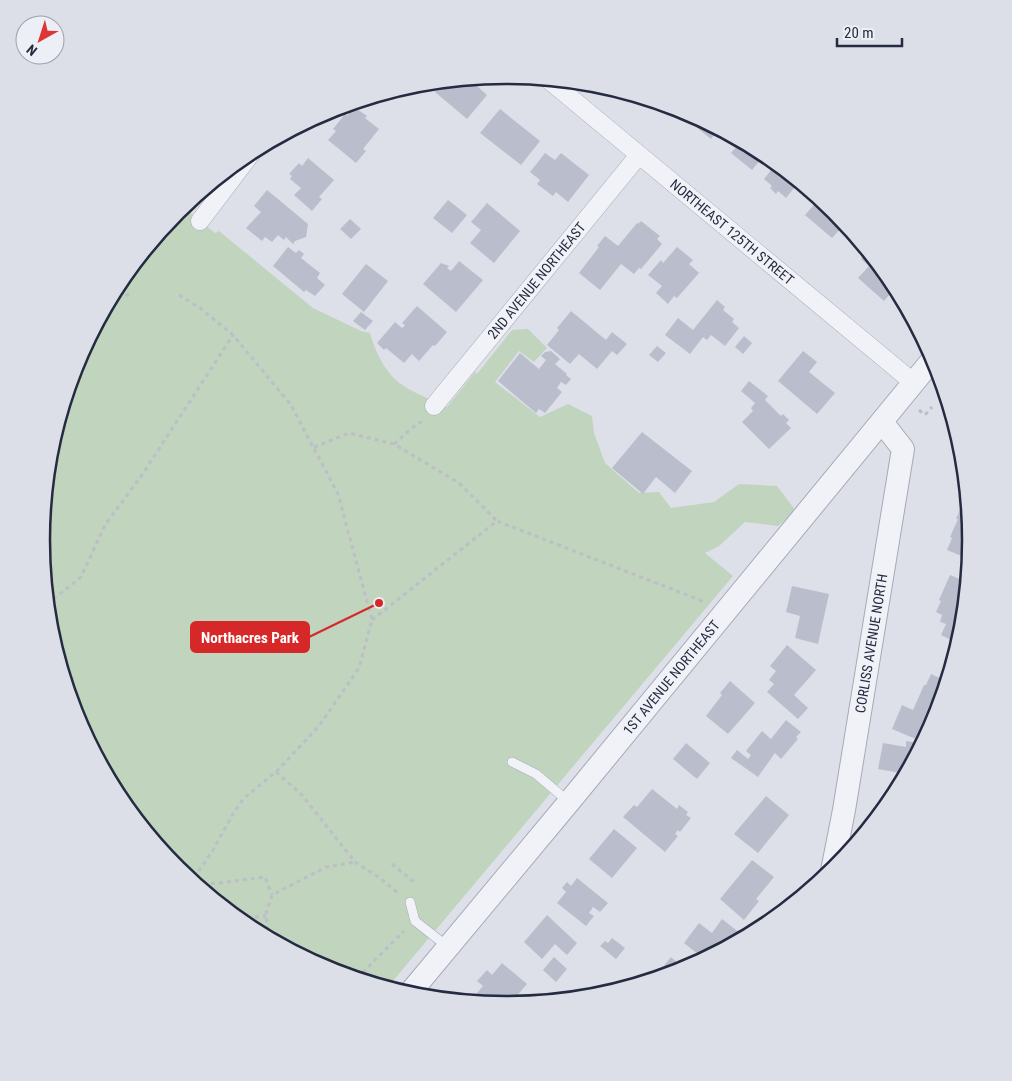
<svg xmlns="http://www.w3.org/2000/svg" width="1012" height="1081" font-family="'Roboto Condensed',sans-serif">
  <rect width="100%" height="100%" fill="#dde0e9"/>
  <path fill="#c0d4be" d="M183,207l32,26 4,-2 94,77 48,23 9,2c4,14 11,31 21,42 11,14 39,24 56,32l28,-35 2,2 35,-44 16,-1 19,19 -13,14 -15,-11 -24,31 45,35 28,-13 24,12 2,17 11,30 34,30 20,-1 12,16 43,-6 25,-18 38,2 19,25 -18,15 -33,-4 -26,24 -14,7 28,23 -346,412 -59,-18 -80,-43 -71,-58 -58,-71 -42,-80 -27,-87 -9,-90 9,-91 27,-88 43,-80 58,-70z"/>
  <path fill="#babecc" d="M469,79l18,16 -20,24 -32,-27 8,-10z
    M354,107l13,9 -2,2 14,11 -16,20 3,2 -10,12 -28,-23 8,-9 -3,-2 12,-15 2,2z
    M500,109l40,32 -19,24 -41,-32z
    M684,111l34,19 -7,9 -30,-24z
    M731,136l34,18 -13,16 -21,-17 8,-9z
    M545,153l10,7 6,-7 28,22 -21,27 -12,-10 -3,4 -16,-12 3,-4 -10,-8z
    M308,158l26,22 -15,17 3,2 -10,12 -18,-16 7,-7 -11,-9 2,-3 -3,-2 10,-11 3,3z
    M776,164l23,18 -13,16 -8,-7 -2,3 -6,-6 2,-2 -8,-7z
    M267,190l41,34 -2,13 -11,4 -2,3 -7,-7 -2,3 -6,-5 -6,7 -7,-5 -3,4 -16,-13 15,-16 -7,-6z
    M819,199l16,13 10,12 -13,14 -27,-23z
    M448,200l19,15 -15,18 -19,-15z
    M487,203l33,28 -26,32 -24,-20 11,-13 -10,-8z
    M350,219l11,10 -10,10 -11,-10z
    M641,221l19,15 -3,3 5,5 -21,25 -2,-1 -5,6 -13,-10 -21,26 -21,-17 20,-26 -2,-1 8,-10 13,10 19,-23 1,1z
    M288,247l8,6 3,-3 5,4 -3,4 19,15 -3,5 8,7 -10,11 -9,-6 -2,2 -31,-26z
    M677,247l16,13 -4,4 10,9 -22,25 -3,-2 -6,8 -12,-11 6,-7 -14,-11 13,-15 2,3z
    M867,252l28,36 -11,13 -26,-23 11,-12 -8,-7z
    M459,261l24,19 -27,32 -33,-28 18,-21 8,3 -2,2 4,3z
    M135,264l3,2 -12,16h-3l-2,-2z
    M366,264l22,17 -24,31 -22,-18z
    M717,300l8,7 -2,3 11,9 -2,3 7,6 -14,18 -14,-11 -4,5 -4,-3 -13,17 -25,-19 13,-17 15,12z
    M417,306l30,26 -12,14 -2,-1 -14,16 -7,-7 -8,9 -18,-15 -2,2 -7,-7 18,-21 7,6 3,-3 -3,-2z
    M571,311l35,29 6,-8 15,12 -10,11 -5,-4 -15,18 -18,-15 -9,10 -23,-19 12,-15 -2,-2z
    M361,312l12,9 -8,9 -12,-9z
    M744,336l8,7 -9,11 -8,-7z
    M657,346l9,7 -8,9 -9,-7z
    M551,351l9,8 -5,5 12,10 -1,1 5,4 -5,6 -5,-3 -4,6 5,4 -17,21 -6,-4 -3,4 -38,-32 22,-28 19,16 7,-9 -5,-4 4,-4z
    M803,351l14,11 -8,10 26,21 -18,21 -39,-33z
    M749,381l19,15 -3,4 16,16 2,-2 6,6 -3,3 5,5 -22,21 -27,-27 11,-11 -2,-3 4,-5 -14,-12z
    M642,432l50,39 -17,22 -19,-16 -13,17 -31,-26z
    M966,496l5,45 -2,18 -22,-9 5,-12 -2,-1 8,-18h-2z
    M950,575l17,7 -5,49 -4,14 -5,-3v-1l-12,-6 5,-11 -6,-2 2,-7 -6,-3 5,-11 -2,-1z
    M792,586l37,8 -11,50 -23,-6 5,-22 -14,-4z
    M787,645l29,25 -22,25 14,13 -10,11 -31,-27 7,-8 -5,-4 7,-9 -6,-5z
    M931,674l16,7 -12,38 -12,23 -31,-13 10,-24 11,5 11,-25h2z
    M730,681l25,22 -27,31 -22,-18 16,-21 -2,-2z
    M786,720l15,12 -5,5 2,2 -17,20 -6,-6 -17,24 -27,-19 6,-8 11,9 3,-4 -5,-4 16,-20 9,8z
    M906,741l12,2 -1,6 2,1 -13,24 -28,-5 5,-26 23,4z
    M686,743l24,20 -13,16 -24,-20z
    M652,789l25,20 2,-4 9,7 -2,3 5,3 -11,14 -2,-2 -3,4 3,2 -13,16 -42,-35 11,-12 3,2z
    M766,796l23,19 -31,38 -24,-19z
    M614,829l23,19 -25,30 -23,-19z
    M752,860l22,17 -18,22 3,2 -15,19 -24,-21z
    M577,878l31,25 -8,9 -7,-5 -4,6 5,3 -8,10 -29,-23 9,-11 -4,-4 5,-6 4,4z
    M547,915l30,28 -10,12 -12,-11 -13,15 -18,-17z
    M722,919l23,18 -41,22 -20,-16 15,-20 13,10z
    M612,938l13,10 -9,11 -16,-13 5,-5 3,2z
    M554,957l13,12 -11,13 -13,-12z
    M671,957l9,8 -9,9 -8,-7z
    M502,963l25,21 -18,21 -34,-3 -3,-3 11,-13 -6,-5 10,-11 5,5z"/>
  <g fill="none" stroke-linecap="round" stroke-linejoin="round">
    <g stroke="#a6aab7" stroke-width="10">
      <path id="service" d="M512,762l24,12 33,28
        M410,902l5,19 33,26"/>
    </g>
    <g stroke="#a6aab7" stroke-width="19">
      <g id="minor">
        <path id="s1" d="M549,80l365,303"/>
        <path d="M200,221l53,-70"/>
        <path id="s2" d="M434,406l205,-251"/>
      </g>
    </g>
    <g stroke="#a6aab7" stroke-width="24">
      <g id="tertiary">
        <path id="s3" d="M832,871l12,-61 59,-361 -21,-27"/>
        <path id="s4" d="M409,994l160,-192 364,-443"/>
      </g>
    </g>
    <path stroke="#bcbec8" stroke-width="3" stroke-dasharray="4 4" stroke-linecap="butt" d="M179,295l21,13 33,27 58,70 47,89 34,126 -13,48 -40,58 -43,46 -32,26 -10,14 -21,38 -21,31
      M110,300l20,-6
      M919,410l6,5 7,-8
      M394,444l18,-16 12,-8
      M314,447l35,-14 45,11 65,39 38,38
      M47,604l34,-27 24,-52 37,-50 91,-140
      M372,620l125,-99 208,81
      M276,772l26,23 53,67 25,16 19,16
      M392,864l22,18
      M195,884l25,-1 45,-6 7,18
      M239,919l27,-3
      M268,938l-2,-25 6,-18 54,-28 29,-5
      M357,978l47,-47"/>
    <use href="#service" stroke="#f1f2f7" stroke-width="9"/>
    <use href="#minor" stroke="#f1f2f7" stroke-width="18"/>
    <use href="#tertiary" stroke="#f1f2f7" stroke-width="22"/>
  </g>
  <g text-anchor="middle" stroke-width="5" stroke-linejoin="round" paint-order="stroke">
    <g font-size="14" fill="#252b41" stroke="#edeff6">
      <text dy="5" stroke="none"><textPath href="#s1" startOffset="238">NORTHEAST 125TH STREET</textPath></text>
      <text dy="5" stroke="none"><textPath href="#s2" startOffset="162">2ND AVENUE NORTHEAST</textPath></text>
      <text dy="5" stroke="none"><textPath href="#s3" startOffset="231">CORLISS AVENUE NORTH</textPath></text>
      <text dy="5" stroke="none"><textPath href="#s4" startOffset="411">1ST AVENUE NORTHEAST</textPath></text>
    </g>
  </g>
  <path d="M0 0H1012V1081H0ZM50 540a456 456 0 1 1 912 0a456 456 0 1 1-912 0Z" fill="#dddfe8" fill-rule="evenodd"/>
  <path fill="none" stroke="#252b41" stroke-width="2.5" d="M50 540a456 456 0 1 1 912 0a456 456 0 1 1-912 0Z"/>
  <path fill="none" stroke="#d62828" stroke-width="2" d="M379 603L309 637"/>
  <circle fill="#d62828" stroke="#edeff6" stroke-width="2" cx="379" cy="603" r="5"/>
  <rect fill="#d62828" stroke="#d62828" stroke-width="2" x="191" y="622" width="118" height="30" rx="5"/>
  <g font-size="15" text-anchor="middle" font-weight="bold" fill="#fff">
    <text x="250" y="643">Northacres Park</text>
  </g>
  <g transform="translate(40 40) rotate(219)"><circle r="24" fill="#edeff6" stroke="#9da1ae"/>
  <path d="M0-4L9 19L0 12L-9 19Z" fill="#dc3734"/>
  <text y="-8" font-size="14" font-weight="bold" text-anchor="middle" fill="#252b41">N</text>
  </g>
  <path d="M837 38v8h65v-8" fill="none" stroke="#252b41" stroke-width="2.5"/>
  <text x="844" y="38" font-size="15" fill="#252b41" stroke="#edeff6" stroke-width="4" paint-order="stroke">20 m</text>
</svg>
